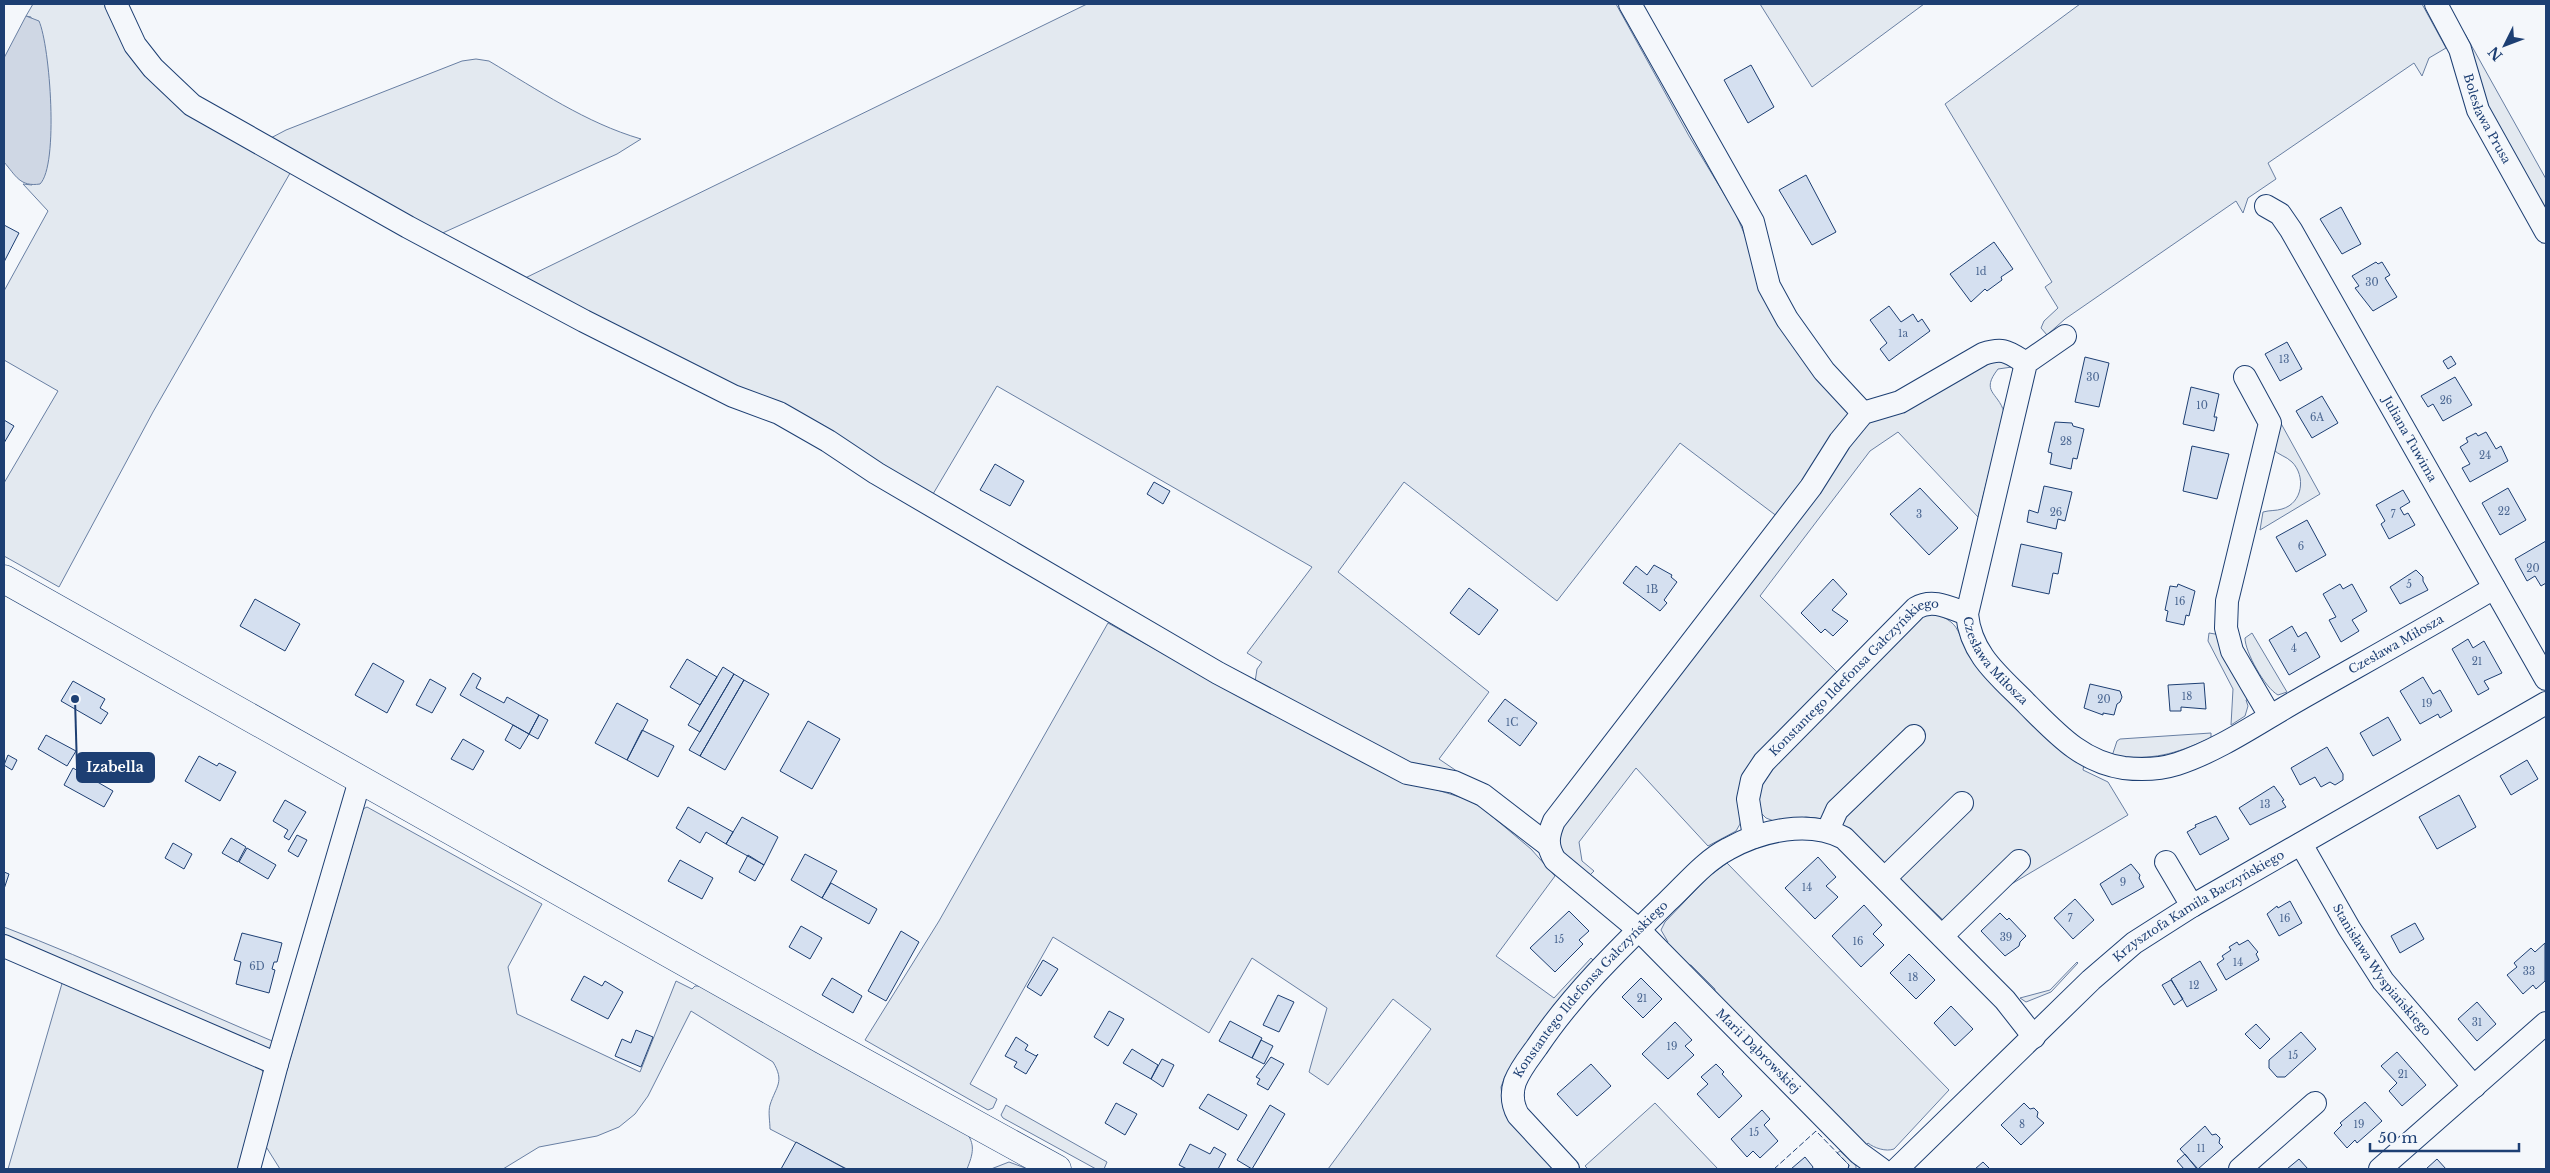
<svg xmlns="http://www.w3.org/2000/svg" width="2550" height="1173" font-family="'Libre Baskerville',serif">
  <rect width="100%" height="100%" fill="#f4f7fb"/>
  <path fill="#e3e9f0" stroke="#687fa3" d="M33,4h77l35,64 148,100 -140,244 -94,175 -55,-31v-73l54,-92 -54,-31v-69l44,-80 -25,-27 9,1 -1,-168 -5,-1z
    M1087,4h529l73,132 46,76 17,40 92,152 4,11 -70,102 -98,-74 -123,158 -153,-119 -66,90 151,120 -50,67 31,21 -62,-17 -153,-81 2,-13 5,-7 -15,-9 65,-86 -315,-181 -64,108 -414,-213z
    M1760,4h164l-112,83z
    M2080,4h342l24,44 -17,10 -7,18 -8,-13 -146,100 8,16 -28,19 -5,15 -7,-12 -171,118 -18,16 -6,-7 3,-7 14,-13 -13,-21 7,-5 -107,-178z
    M2465,34l81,145v33l-62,-110z
    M476,59l13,2c49,29 97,62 152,78l-24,15 -181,82 -169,-96 19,-10 176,-69z
    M2002,359l10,8 -14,2c-18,23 0,23 6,43l-26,105 -80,-85 -28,19 -110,145 77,76 -91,99 -6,53 -4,7 -28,15 -72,-78 -57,74 3,19 12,10 -5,5 -30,-27 -1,-16 309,-413 118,-58z
    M2278,418l42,76 -60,36 3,-18c7,-2 13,-1 19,-3 21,-6 24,-33 10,-47 -6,-6 -14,-7 -19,-13z
    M1937,614c15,7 20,11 25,27l122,123 -1,6 25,12 20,33 -125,74 -46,44 -53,-50 -80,-64 -18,-2 -27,6 -13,-5 -7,-7 -2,-25 162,-171z
    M1108,623l99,55 211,106 48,15 15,8 50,42 24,27 -59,80 58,42 37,-40 3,3 -51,63 -38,52 -4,11 2,19 54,63h-229l103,-140 -38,-30 -65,86 -19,-13 18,-64 -75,-50 -43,75 -156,-96 -83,147 27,15 -4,9 -5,2 -123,-70 74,-119z
    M2209,633l12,2 29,63 -4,2 2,6 -3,10 -14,9 2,-36 -25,-48z
    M2252,633l35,59 -9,3c-13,-7 -33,-43 -33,-57z
    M2211,733v5c-39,17 -56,22 -99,18l5,-15 3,-2z
    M367,807l175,97 -34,63 9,47 123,58 36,-91 16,8 3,-3h5l265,145c11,13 8,23 2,38h-120l-77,-40c0,-7 -2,-17 0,-24 6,-19 15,-23 3,-43l-82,-51 -43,85 -13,18 -16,13 -22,9 -58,11 -36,22h-223l-15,-24 98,-336z
    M1727,863l222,227 -55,59c-8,3 -20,-1 -26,-6l-4,4 -150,-152 1,-6 -24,-24h-7l-19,-20 3,-3 -7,-12 4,-8 44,-46z
    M4,927c92,35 182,78 273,116l-7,9 -145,-59 -121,-59z
    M2077,962l1,1 -27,29 -25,10 -6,-4 30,-8z
    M63,980l198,88 4,8 -24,93h-233z
    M1655,1103l63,66h-130l-3,-3z
    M1006,1105l101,57 -3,7h-8l-93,-51 -2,-3z
    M1840,1151l16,15v3h-8l1,-4 -12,-12z
    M1009,1162l19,7h-37z"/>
  <path fill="#cfd7e4" stroke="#687fa3" d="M26,16l13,5c11,25 20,144 1,163 -20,3 -24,-8 -36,-22v-104z"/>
  <path fill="#d5e0f0" stroke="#1d3f73" d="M1751,65l23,42 -26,16 -24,-43z
    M1806,175l30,57 -24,13 -33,-55z
    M2341,207l20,37 -19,10 -22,-35z
    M4,225l15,8 -15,29z
    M1994,242l19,27 -12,8 1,3 -15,11 -2,-2 -14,13 -21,-28z
    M2376,262l2,2 4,-2 8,13 -5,3 12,19 -24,14 -18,-23 4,-2 -7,-10z
    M1889,306l12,16 12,-8 5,8 4,-3 8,12 -41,30 -9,-12 7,-6 -17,-23z
    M2287,342l15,27 -22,12 -15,-27z
    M2451,356l5,8 -8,5 -5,-8z
    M2085,357l24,6 -10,44 -24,-5z
    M2455,377l17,28 -29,16 -10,-17 -5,3 -7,-11z
    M2191,387l28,7 -5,23h3l-3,14 -31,-7z
    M2322,396l16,27 -26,15 -16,-27z
    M4,420l10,6 -10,17z
    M2055,422l17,1 1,3 11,3 -7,30 -4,-1 -2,11 -21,-5 2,-11 -4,-1z
    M2486,432l10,17 5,-3 7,15 -38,21 -8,-14 8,-4 -10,-17 8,-5 -2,-4 10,-5 2,3z
    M2192,446l37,8 -12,45 -34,-8z
    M995,464l29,17 -14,25 -30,-16z
    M1154,482l16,9 -7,13 -16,-10z
    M2044,486l28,6 -7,29 -7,-2 -2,10 -29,-7 2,-12 9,3z
    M1920,488l38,40 -29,27 -39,-41z
    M2508,488l18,32 -26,15 -18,-32z
    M2403,490l7,12 -10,6 4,7 4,-2 7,12 -26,14 -8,-15 4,-3 -9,-16z
    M2307,520l19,35 -30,17 -20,-35z
    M2546,541v42l-5,3 -6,-10 -8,5 -12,-22z
    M2021,544l41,9 -4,21 -5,-1 -4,21 -37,-8z
    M1654,565l18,10 -1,2 6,5 -13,18 3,3 -7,8 -37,-28 13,-17 11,9z
    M2416,570l7,7v4l5,9 -28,14 -10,-17z
    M1833,579l14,15 -15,16 16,11 -15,15 -8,-7 -4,4 -20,-20z
    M2178,584l17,7 -6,25 -3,-1 -2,10 -18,-4 2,-10 -3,-1 5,-24 7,1z
    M2340,584l3,5 9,-5 15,27 -15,9 7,11 -18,11 -12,-22 7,-3 -13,-23z
    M1469,588l29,22 -19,25 -29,-22z
    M255,599l45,25 -15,27 -45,-25z
    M2292,626l6,11 8,-5 14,25 -31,18 -20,-35z
    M2468,639l5,9 11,-7 18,32 -18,8 5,8 -11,6 -26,-46z
    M687,659l30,18 -17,28 -30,-18z
    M373,663l31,18 -17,32 -32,-18z
    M723,667l11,7 -34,58 -12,-7z
    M473,673l8,5 -5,10 28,15 3,-6 32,18 -10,19 -69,-39z
    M734,674l10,6 -44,76 -11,-6z
    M2423,677l10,17 7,-4 12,21 -12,7 -2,-4 -18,10 -20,-33z
    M430,679l16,9 -14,25 -16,-8z
    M744,680l25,14 -44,76 -25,-14z
    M73,681l32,18 -5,9 8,5 -7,11 -40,-23z
    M2204,683l2,26 -25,-2v4h-11l-2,-26z
    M2090,684l30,7 2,6 -2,5 -3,2 -3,11 -11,-2v2l-19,-7z
    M1505,699l32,24 -17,23 -32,-25z
    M617,703l31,17 -21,40 -32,-17z
    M539,715l9,5 -10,19 -9,-5z
    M2388,717l13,23 -28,16 -13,-23z
    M808,721l32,18 -28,50 -32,-18z
    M513,725l16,9 -9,15 -15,-9z
    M642,730l32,16 -16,31 -31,-17z
    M46,735l30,16 -9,15 -29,-17z
    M463,739l21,12 -11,19 -22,-11z
    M2327,747l16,27v6l-8,5 -5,-3 -9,5 -6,-10 -15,8 -9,-17z
    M8,755l9,5 -5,10 -8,-5z
    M199,756l18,10 2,-3 17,9 -16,29 -35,-20z
    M2527,760l11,19 -27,16 -11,-19z
    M73,768l40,23 -9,16 -40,-22z
    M2274,786l10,14 -2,1 4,6 -36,18 -11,-17z
    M2459,795l17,32 -39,22 -18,-32z
    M285,800l21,12 -17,28 -5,-3 4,-7 -15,-9z
    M688,807l45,25 -7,12 -20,-12 -6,11 -24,-15z
    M2216,816l13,23 -29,16 -13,-23 9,-5 -1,-2z
    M742,817l36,20 -14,28 -38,-21z
    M297,835l10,5 -9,17 -10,-6z
    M231,838l15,9 -8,15 -16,-9z
    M173,843l19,11 -8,15 -19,-11z
    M247,848l29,17 -8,14 -29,-17z
    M805,854l32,17 -15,27 -31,-18z
    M748,855l16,10 -9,16 -16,-9z
    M1818,857l18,20 -10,9 12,11 -23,22 -30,-31z
    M680,860l33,18 -11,21 -34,-18z
    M2131,864l9,11 -1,3 5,9 -32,18 -12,-21z
    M4,872l5,2 -5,15z
    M831,883l46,26 -8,15 -47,-26z
    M2075,899l19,21 -21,19 -19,-21z
    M2290,901l12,22 -23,13 -12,-22 10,-8 1,2z
    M1864,905l18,20 -9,9 11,11 -23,22 -29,-31z
    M1569,911l20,20 -10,9 4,4 -28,28 -25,-24z
    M2000,913l7,7 2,-2 17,18 -6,6 -1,4 -14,10 -24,-25z
    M2415,923l9,16 -24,14 -9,-17z
    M801,926l21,12 -12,21 -21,-12z
    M901,931l18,11 -33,59 -18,-10z
    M242,933l40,10 -5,19h-3l-2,7 3,1 -6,23 -33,-9 5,-22 -7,-2z
    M2248,940l10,12 -2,2 3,6 -33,20 -9,-16 7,-5 -2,-3 9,-6 -2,-3 8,-5 2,3z
    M2545,943v38l-9,8 -3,-4 -10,9 -16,-19 10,-8 -3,-4 17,-15 4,4z
    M1909,954l26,26 -19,19 -26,-26z
    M1043,960l15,9 -17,27 -14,-9z
    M2200,961l17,29 -30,17 -16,-28z
    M584,976l18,10 3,-5 18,11 -15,27 -37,-19z
    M832,978l30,18 -9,17 -31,-18z
    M1641,978l21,21 -19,19 -21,-21z
    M2171,980l12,19 -9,6 -12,-20z
    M1278,995l16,7 -15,30 -16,-7z
    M2477,1002l19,22 -19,17 -19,-22z
    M1951,1006l22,23 -18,17 -21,-23z
    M1109,1011l15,8 -16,27 -14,-9z
    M1230,1021l32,17 -10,20 -33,-17z
    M1675,1022l17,18 -7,6 9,9 -26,24 -26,-25z
    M2256,1024l14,15 -10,10 -15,-15z
    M636,1030l17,7 -12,30 -26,-11 7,-17 9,4z
    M2301,1032l15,17 -31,28h-8l-8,-9v-8z
    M1016,1037l12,8 -3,5 11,6 2,-2 -12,20 -12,-7 3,-5 -12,-6z
    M1261,1040l12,6 -9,18 -12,-6z
    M1132,1049l26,16 -7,14 -28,-16z
    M2397,1052l29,33 -24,21 -13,-15 8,-8 -16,-17z
    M1271,1057l13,7 -16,26 -11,-6 3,-5 -4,-2z
    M1162,1059l12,6 -11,22 -12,-8z
    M1591,1064l20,22 -34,30 -20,-22z
    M1716,1064l8,8 -2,2 20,22 -23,22 -22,-24 11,-10 -7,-7z
    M1208,1094l39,21 -9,15 -39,-22z
    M2365,1102l17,19 -25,22 -2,-3 -8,8 -13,-15 8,-8 -2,-2z
    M1116,1103l21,11 -12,21 -20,-12z
    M2024,1103l6,6 4,-1 4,4 -1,5 7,6 -23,22 -20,-20z
    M1270,1105l15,9 -33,55 -15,-9z
    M1762,1110l8,9 -6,6 14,16 -18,17 -7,-7 -6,6 -16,-18z
    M2205,1126l7,9 4,-1 4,4 -1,5 4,4 -25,22 -18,-20z
    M796,1142l50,27h-65z
    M1190,1144l20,10 4,-7 12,7 -8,15h-31l-8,-4z
    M2185,1154l12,15h-13l-7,-8z
    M1805,1157l8,10 -1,2h-21z
    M2299,1159l9,10h-21z
    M2437,1159l9,10h-20z
    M1983,1162l7,7h-15z"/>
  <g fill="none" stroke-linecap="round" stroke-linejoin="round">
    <g stroke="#1d3f73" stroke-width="24">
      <g id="minor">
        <path d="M116,4l19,41 18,23 39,37 216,122 176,94 149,75 46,17 49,28 48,32 342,200 189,100 47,9 29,13 65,50"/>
        <path d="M1630,4l123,218 16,64 18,33 37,52 39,42"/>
        <path id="s1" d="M2436,4l24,45 18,61 68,122"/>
        <path id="s2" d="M2266,206l14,8 11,16 255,449"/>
        <path id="s3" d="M2065,336l-39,27 -59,251c4,42 34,63 61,91 29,29 54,57 96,63 17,2 37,1 53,-4 43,-14 84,-43 123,-65 65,-37 130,-73 194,-111"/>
        <path d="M2245,377l25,46 -43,178 -1,27 6,23 38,65"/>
        <path d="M1828,830l9,-20 77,-74"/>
        <path id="s4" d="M1754,837l-6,-38 4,-19 12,-18 152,-154c17,-10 34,0 51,6"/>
        <path id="s5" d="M2301,844l48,84 34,53 91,106"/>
        <path d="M2166,862l26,44"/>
        <path d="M1885,878l77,-75"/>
        <path d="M1942,936l77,-75"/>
        <path d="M4,946l273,118"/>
        <path d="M249,1169l28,-105 83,-284"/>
        <path id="s6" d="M1568,1169l-50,-54c-6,-11 -7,-21 -3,-33 5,-13 14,-24 22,-35 36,-54 85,-101 131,-146 19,-18 37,-40 60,-52 34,-19 81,-29 116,-11l161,162 29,37"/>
        <path d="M1881,1169l-22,-16 -220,-223 -84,-70c-9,-14 -7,-25 -1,-39l257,-334 29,-46 23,-28 37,-11 83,-48c21,-7 25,-2 43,9"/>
        <path id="s7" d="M1897,1169l194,-189 43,-37 58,-37 354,-203"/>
        <path d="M2240,1169l75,-66"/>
        <path d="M2380,1169l166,-146"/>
      </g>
    </g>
    <g stroke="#1d3f73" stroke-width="29">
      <path id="major" d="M4,579l819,461 234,129"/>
    </g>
    <use href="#minor" stroke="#f4f7fb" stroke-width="22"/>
    <use href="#major" stroke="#f4f7fb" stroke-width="28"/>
    <path stroke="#1d3f73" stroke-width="1" stroke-dasharray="6 2.5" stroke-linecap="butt" d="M1774,1169l42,-38 33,34 -1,4"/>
  </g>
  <g text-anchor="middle" stroke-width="4" stroke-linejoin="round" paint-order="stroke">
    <g font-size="10" fill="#4b6792">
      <text x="1981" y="275">1d</text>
      <text x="2372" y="286">30</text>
      <text x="1903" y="337">1a</text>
      <text x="2284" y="363">13</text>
      <text x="2093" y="381">30</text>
      <text x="2446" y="404">26</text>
      <text x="2202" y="409">10</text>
      <text x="2317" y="421">6A</text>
      <text x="2066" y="445">28</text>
      <text x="2485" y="459">24</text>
      <text x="2504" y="515">22</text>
      <text x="2056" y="516">26</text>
      <text x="1919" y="518">3</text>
      <text x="2393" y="518">7</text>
      <text x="2301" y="550">6</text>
      <text x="2533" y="572">20</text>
      <text x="2409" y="588">5</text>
      <text x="1652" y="593">1B</text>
      <text x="2180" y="605">16</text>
      <text x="2294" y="652">4</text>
      <text x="2477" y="665">21</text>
      <text x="2187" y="700">18</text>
      <text x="2104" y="703">20</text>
      <text x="2427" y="707">19</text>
      <text x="1512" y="726">1C</text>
      <text x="2265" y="808">13</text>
      <text x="2123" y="886">9</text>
      <text x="1807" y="891">14</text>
      <text x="2070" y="922">7</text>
      <text x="2285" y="922">16</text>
      <text x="2006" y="941">39</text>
      <text x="1559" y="943">15</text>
      <text x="1858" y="945">16</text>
      <text x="2238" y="966">14</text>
      <text x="257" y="970">6D</text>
      <text x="2529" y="975">33</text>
      <text x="1913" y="981">18</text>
      <text x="2194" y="989">12</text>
      <text x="1642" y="1002">21</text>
      <text x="2477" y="1026">31</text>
      <text x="1672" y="1050">19</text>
      <text x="2293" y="1059">15</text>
      <text x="2403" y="1078">21</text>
      <text x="2022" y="1128">8</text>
      <text x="2359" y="1128">19</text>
      <text x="1754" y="1136">15</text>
      <text x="2201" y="1152">11</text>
    </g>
    <g font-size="12" fill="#1d3f73" stroke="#f4f7fb">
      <text dy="4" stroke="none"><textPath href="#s1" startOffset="126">Bolesława Prusa</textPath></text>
      <text dy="4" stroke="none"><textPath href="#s2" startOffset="276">Juliana Tuwima</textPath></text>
      <text dy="4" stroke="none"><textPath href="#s3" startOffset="838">Czesława Miłosza</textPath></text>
      <text dy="4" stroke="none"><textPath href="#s3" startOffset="361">Czesława Miłosza</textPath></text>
      <text dy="4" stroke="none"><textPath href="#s4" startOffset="205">Konstantego Ildefonsa Gałczyńskiego</textPath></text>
      <text dy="4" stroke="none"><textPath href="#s7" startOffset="402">Krzysztofa Kamila Baczyńskiego</textPath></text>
      <text dy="4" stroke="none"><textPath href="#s5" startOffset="150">Stanisława Wyspiańskiego</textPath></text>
      <text dy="4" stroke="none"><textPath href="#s6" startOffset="228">Konstantego Ildefonsa Gałczyńskiego</textPath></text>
      <text transform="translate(1758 1051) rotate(45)" y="4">Marii Dąbrowskiej</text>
    </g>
  </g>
  <path fill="none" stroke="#1d3f73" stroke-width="2" d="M75 699L77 768"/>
  <circle fill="#1d3f73" stroke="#f4f7fb" stroke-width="2" cx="75" cy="699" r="5"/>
  <rect fill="#1d3f73" stroke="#1d3f73" stroke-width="2" x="77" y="753" width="77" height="29" rx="5"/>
  <g font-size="14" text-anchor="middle" font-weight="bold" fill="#fff">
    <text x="115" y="772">Izabella</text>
  </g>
  <rect width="2550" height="1173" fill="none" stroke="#1d3f73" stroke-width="10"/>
  <g transform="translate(2505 45) rotate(228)" stroke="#f4f7fb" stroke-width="4" paint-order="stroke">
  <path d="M0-4L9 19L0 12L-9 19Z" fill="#1d3f73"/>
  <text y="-8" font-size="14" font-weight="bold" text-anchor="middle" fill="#1d3f73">N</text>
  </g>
  <path d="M2370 1143v8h149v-8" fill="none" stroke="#1d3f73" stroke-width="2.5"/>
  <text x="2378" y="1143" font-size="15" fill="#1d3f73" stroke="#f4f7fb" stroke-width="4" paint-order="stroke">50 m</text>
</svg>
